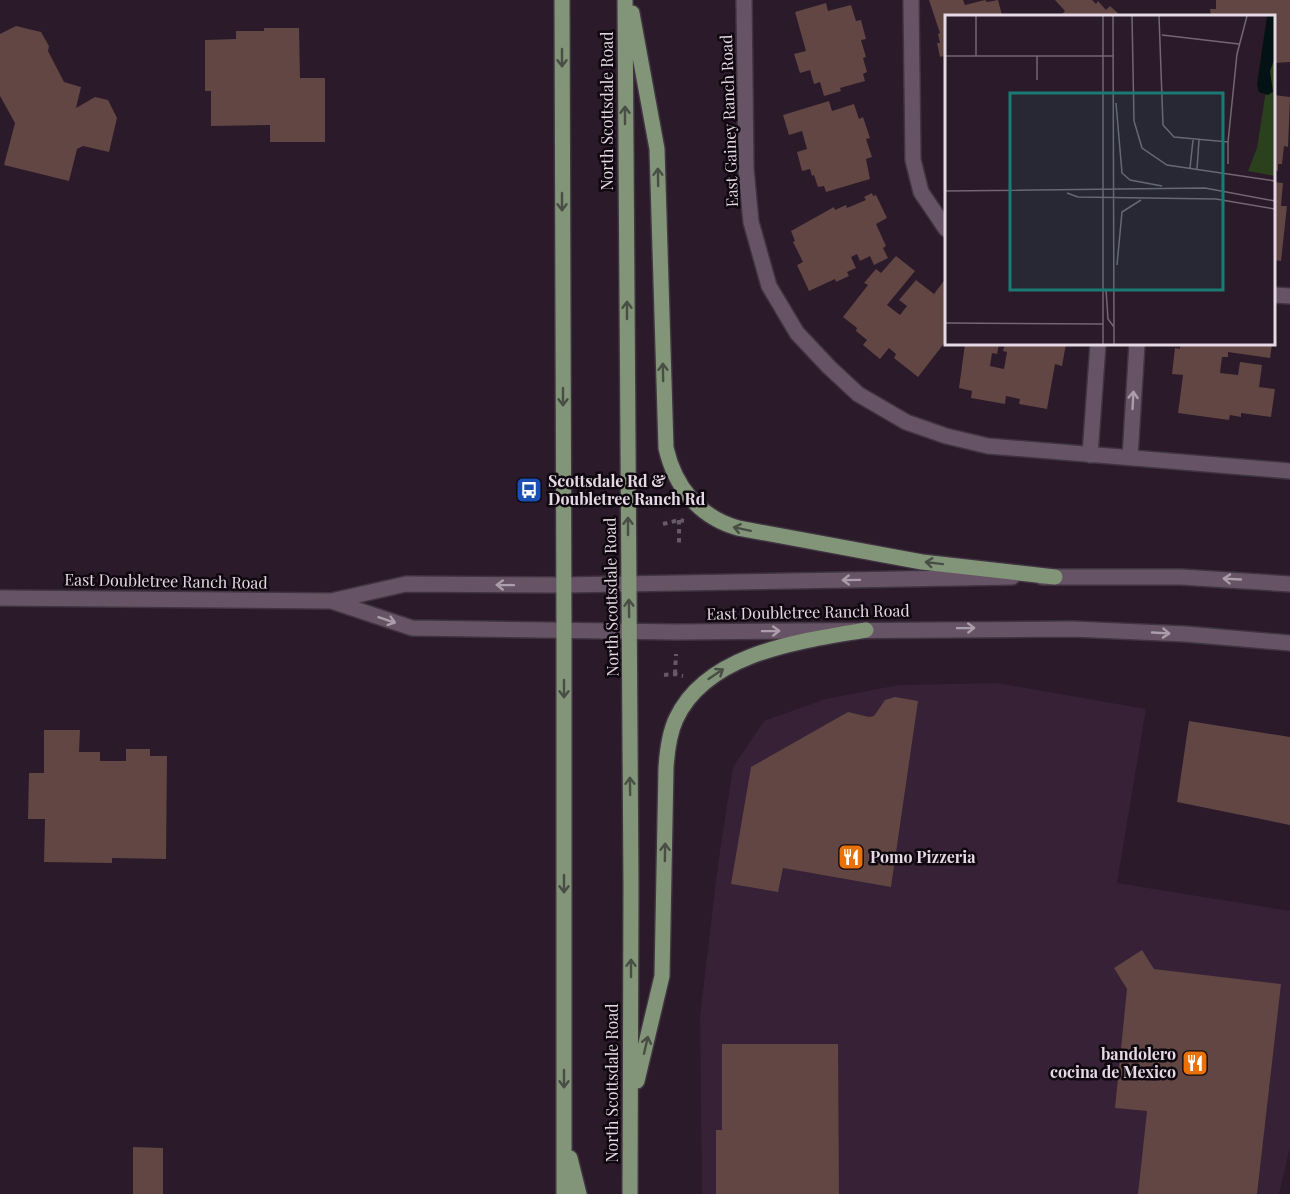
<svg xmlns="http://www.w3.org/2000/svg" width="1290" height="1194" font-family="'Playfair Display',serif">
  <rect width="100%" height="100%" fill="#2a1a2a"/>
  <path fill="#362136" d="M997,683l149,26 -29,174 173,28v236l-11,47h-577l-2,-178 18,-152 15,-97 31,-46 61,-22 74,-14z"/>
  <path fill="#614643" d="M929,0h34l2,5 20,-5 2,2 11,-2 4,15 -4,1h-52v49l-3,-9 -3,1 -3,-14h3l-2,-9 2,-1z
    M1055,0h37l4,4 2,-3 8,9 4,-4 11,10h-61l5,-5z
    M1216,0h74v62l-16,1v-47h-63l-1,-7h6z
    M826,3l2,8 23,-6 5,16 5,-1 5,19 -5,1 5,17 -3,1 4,14 -4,2 2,7 -25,7 1,3 -17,5 -4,-14 -6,2 -4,-14 -10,3 -6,-19 12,-3 -11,-39z
    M16,26l25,6 8,14 -1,5 16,31 17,5 -5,21 19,-11 13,3 9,18 -8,34 -26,-6 -6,3 -8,32 -65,-16 11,-42 -15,-27v-62z
    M264,28h35l1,50h25v64h-55v-17l-59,1v-35h-6v-51l31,-1v-8h28z
    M1274,95l16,2 -2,50 -4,-1 -2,18h-4v7l-4,-1z
    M829,101l3,10 22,-7 5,15 4,-2 7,21 -4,1 6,18 -6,2 4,20 -44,13 -2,-6 -6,1 -4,-12 -2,1 -2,-7 -8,2 -5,-19 10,-3 -5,-18 -13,4 -6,-20z
    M1274,182l9,1 -2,23h6l-6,55 -7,-1z
    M872,193l1,3 3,-1 11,23 -11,6 10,22 -3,2 5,10 -14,7 -4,-9 -10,5 -3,-7 -6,3 5,11 -9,4 2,4 -13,6 -1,-3 -26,12 -12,-26 6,-3 -10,-20 2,-1 -4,-10 43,-24 1,3 11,-5 1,3 19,-8 -2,-3z
    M896,256l19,15 -28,34 13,10 7,-9 -8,-6 17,-20 18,14 12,-16v63l-28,36 -24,-19 2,-4 -7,-6 -9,11 -17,-14 4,-5 -11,-9 1,-3 -14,-11 25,-32 -4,-2 12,-14 5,4z
    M965,344h34l-2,10 -5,-1 -2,13 14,3 3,-17 -4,-1 2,-7h61l-4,22 -7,-2 -8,45 -28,-5 1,-5 -14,-3 -1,8 -34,-6 1,-7 -13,-3z
    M1180,344h92l-2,14 -42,-6v5h-6l-2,16 18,2 2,-13 22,3 -3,22 16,2 -4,28 -30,-4v4l-11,-2 -1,5 -51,-7 5,-38 -11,-1 3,-26 5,1z
    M895,697l23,4 -27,186 -108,-19 -5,24 -47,-8 20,-117 97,-55 21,5 5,-1 11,-16z
    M1189,721l101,16v88l-113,-23z
    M44,730h36l-1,22h21v9h26v-12h24v7h17l-1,103 -54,-1v5l-68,-1 1,-43h-17l1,-46h15z
    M1142,950l12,19 127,15 -24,210h-119l9,-83 -32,-3 12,-119 -13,-21z
    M722,1044h116l1,150h-123v-64h6z
    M133,1147l30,1v46h-30z"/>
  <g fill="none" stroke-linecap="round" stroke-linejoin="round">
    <g stroke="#403441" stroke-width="18">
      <path id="street" d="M744,0l2,169 5,53 18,64 28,47 32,34 29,27 48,28 40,14 42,10 302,25
        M911,0l2,160 8,32 25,37
        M1274,295l16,1
        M1090,455l8,-111
        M1130,457l7,-113"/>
    </g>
    <g stroke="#403441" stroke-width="18">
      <path id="secondary" d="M1042,577h139l109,7
        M0,598l331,3 75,-17 158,1 448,-8
        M331,601l81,27 265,4 396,-3 112,5 105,9"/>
    </g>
    <g stroke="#403441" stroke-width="18">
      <path id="primary" d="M562,0l2,630v564
        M625,0l6,887 -1,307
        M632,13l25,136 9,299c9,39 33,69 72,80l184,34 133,15
        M637,1081l25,-105 4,-208c1,-16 3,-34 10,-49 31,-67 126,-78 190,-89
        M570,1158l9,36"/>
    </g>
    <path stroke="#675967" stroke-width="4" stroke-dasharray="4.5 4.5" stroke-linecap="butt" d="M679,520v27
      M663,524l16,-4 5,1
      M675,674l1,-20
      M664,675l11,-1 8,2"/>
    <use href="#street" stroke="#665466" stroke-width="15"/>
    <use href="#secondary" stroke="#665466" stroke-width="15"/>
    <use href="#primary" stroke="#829578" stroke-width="15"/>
  </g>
  <defs><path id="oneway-shaft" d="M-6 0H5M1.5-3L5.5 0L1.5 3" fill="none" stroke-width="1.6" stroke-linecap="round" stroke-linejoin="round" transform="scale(1.5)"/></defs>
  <g stroke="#484e44">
    <use href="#oneway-shaft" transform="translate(562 58) rotate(90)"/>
    <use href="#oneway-shaft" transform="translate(625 115) rotate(-90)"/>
    <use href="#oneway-shaft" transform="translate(658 177) rotate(-91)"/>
    <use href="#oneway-shaft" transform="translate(562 202) rotate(90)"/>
    <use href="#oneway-shaft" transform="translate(627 310) rotate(-90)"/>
    <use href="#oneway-shaft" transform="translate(663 372) rotate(-91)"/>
    <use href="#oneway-shaft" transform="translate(563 397) rotate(90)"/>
    <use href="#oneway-shaft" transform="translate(628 526) rotate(-90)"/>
    <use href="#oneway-shaft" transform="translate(742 529) rotate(-168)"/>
    <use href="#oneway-shaft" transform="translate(934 563) rotate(-173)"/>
    <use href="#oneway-shaft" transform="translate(629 608) rotate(-91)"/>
    <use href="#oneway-shaft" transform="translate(716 674) rotate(-34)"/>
    <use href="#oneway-shaft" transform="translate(564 689) rotate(90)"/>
    <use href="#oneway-shaft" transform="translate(630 786) rotate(-91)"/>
    <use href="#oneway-shaft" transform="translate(665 852) rotate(-89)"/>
    <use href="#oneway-shaft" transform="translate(564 884) rotate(90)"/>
    <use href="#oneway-shaft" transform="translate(631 968) rotate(-90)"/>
    <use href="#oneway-shaft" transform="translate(646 1045) rotate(-77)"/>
    <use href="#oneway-shaft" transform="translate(564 1079) rotate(90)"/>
  </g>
  <g stroke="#ab9dab">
    <use href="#oneway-shaft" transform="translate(1133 400) rotate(-87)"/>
    <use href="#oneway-shaft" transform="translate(1232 579) rotate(-177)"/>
    <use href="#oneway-shaft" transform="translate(851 580) rotate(179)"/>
    <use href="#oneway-shaft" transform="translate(505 585) rotate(-179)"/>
    <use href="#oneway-shaft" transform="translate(387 620) rotate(18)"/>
    <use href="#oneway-shaft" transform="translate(966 628) rotate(-1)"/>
    <use href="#oneway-shaft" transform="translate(771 631) rotate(-1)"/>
    <use href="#oneway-shaft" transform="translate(1161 633) rotate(3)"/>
  </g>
  <defs>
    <g id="bus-square" transform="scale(1.35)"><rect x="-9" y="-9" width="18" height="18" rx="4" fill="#1a4fb4" stroke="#0f080f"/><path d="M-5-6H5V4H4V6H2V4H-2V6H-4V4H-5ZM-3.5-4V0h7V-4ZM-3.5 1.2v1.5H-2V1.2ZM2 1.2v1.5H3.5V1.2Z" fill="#fff"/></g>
    <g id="restaurant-square" transform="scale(1.35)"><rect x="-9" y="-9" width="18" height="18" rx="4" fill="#e8710a" stroke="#0f080f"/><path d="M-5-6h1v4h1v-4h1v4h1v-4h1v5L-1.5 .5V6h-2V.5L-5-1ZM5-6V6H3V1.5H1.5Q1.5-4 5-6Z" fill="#fff"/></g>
  </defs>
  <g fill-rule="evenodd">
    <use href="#bus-square" x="529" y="490"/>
    <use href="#restaurant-square" x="851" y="857"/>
    <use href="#restaurant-square" x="1195" y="1063"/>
  </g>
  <g text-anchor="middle" stroke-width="5" stroke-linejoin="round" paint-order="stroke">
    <g font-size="16" fill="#e4d9e4" stroke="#0f080f">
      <text transform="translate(607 111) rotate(-90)" y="6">North Scottsdale Road</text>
      <text transform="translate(729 121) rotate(-92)" y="6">East Gainey Ranch Road</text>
      <text transform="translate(166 581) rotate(1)" y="6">East Doubletree Ranch Road</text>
      <text transform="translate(611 597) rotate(-91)" y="6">North Scottsdale Road</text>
      <text transform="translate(808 612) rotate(-1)" y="6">East Doubletree Ranch Road</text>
      <text transform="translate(612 1083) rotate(-90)" y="6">North Scottsdale Road</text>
    </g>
    <g font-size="16" font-weight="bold" fill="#e4d9e4" stroke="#0f080f" text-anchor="start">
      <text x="548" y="487">Scottsdale Rd &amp;<tspan x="548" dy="18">Doubletree Ranch Rd</tspan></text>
      <text x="870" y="863">Pomo Pizzeria</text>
      <text x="1176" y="1060" text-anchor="end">bandolero<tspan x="1176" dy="18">cocina de Mexico</tspan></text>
    </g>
  </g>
  <g transform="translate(945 15)">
    <rect width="330" height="330" fill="#2a1a2a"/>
    <path d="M330,18v143l-27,-5 9,-23z" fill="#2b401c"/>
    <path d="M322,1h8v42l-5,13 3,21 -5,3 -9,-3 -2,-7z" fill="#051215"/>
    <path fill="none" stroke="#746674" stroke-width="1.5" d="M31,1v40M158,1v328M168,1l1,328M187,1l2,105 8,27 25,17 108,16M214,1l4,109 11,12 54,5 9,-88 10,-38M217,20l77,9M0,41h168M92,65v-24M171,88l6,70 8,7 32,6M283,149v-22M245,153l3,-28M252,154l2,-29M0,176l260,-3 70,13M122,178l11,4 138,2 59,10M172,250l5,-53 19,-12M161,274l2,30 6,8M0,308l158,1"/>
    <path fill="#1a7b74" fill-opacity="0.15" stroke="#1a7b74" stroke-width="3" d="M65,78h213v197h-213z"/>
    <rect width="330" height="330" fill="none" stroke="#e4d9e4" stroke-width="3"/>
  </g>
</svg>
